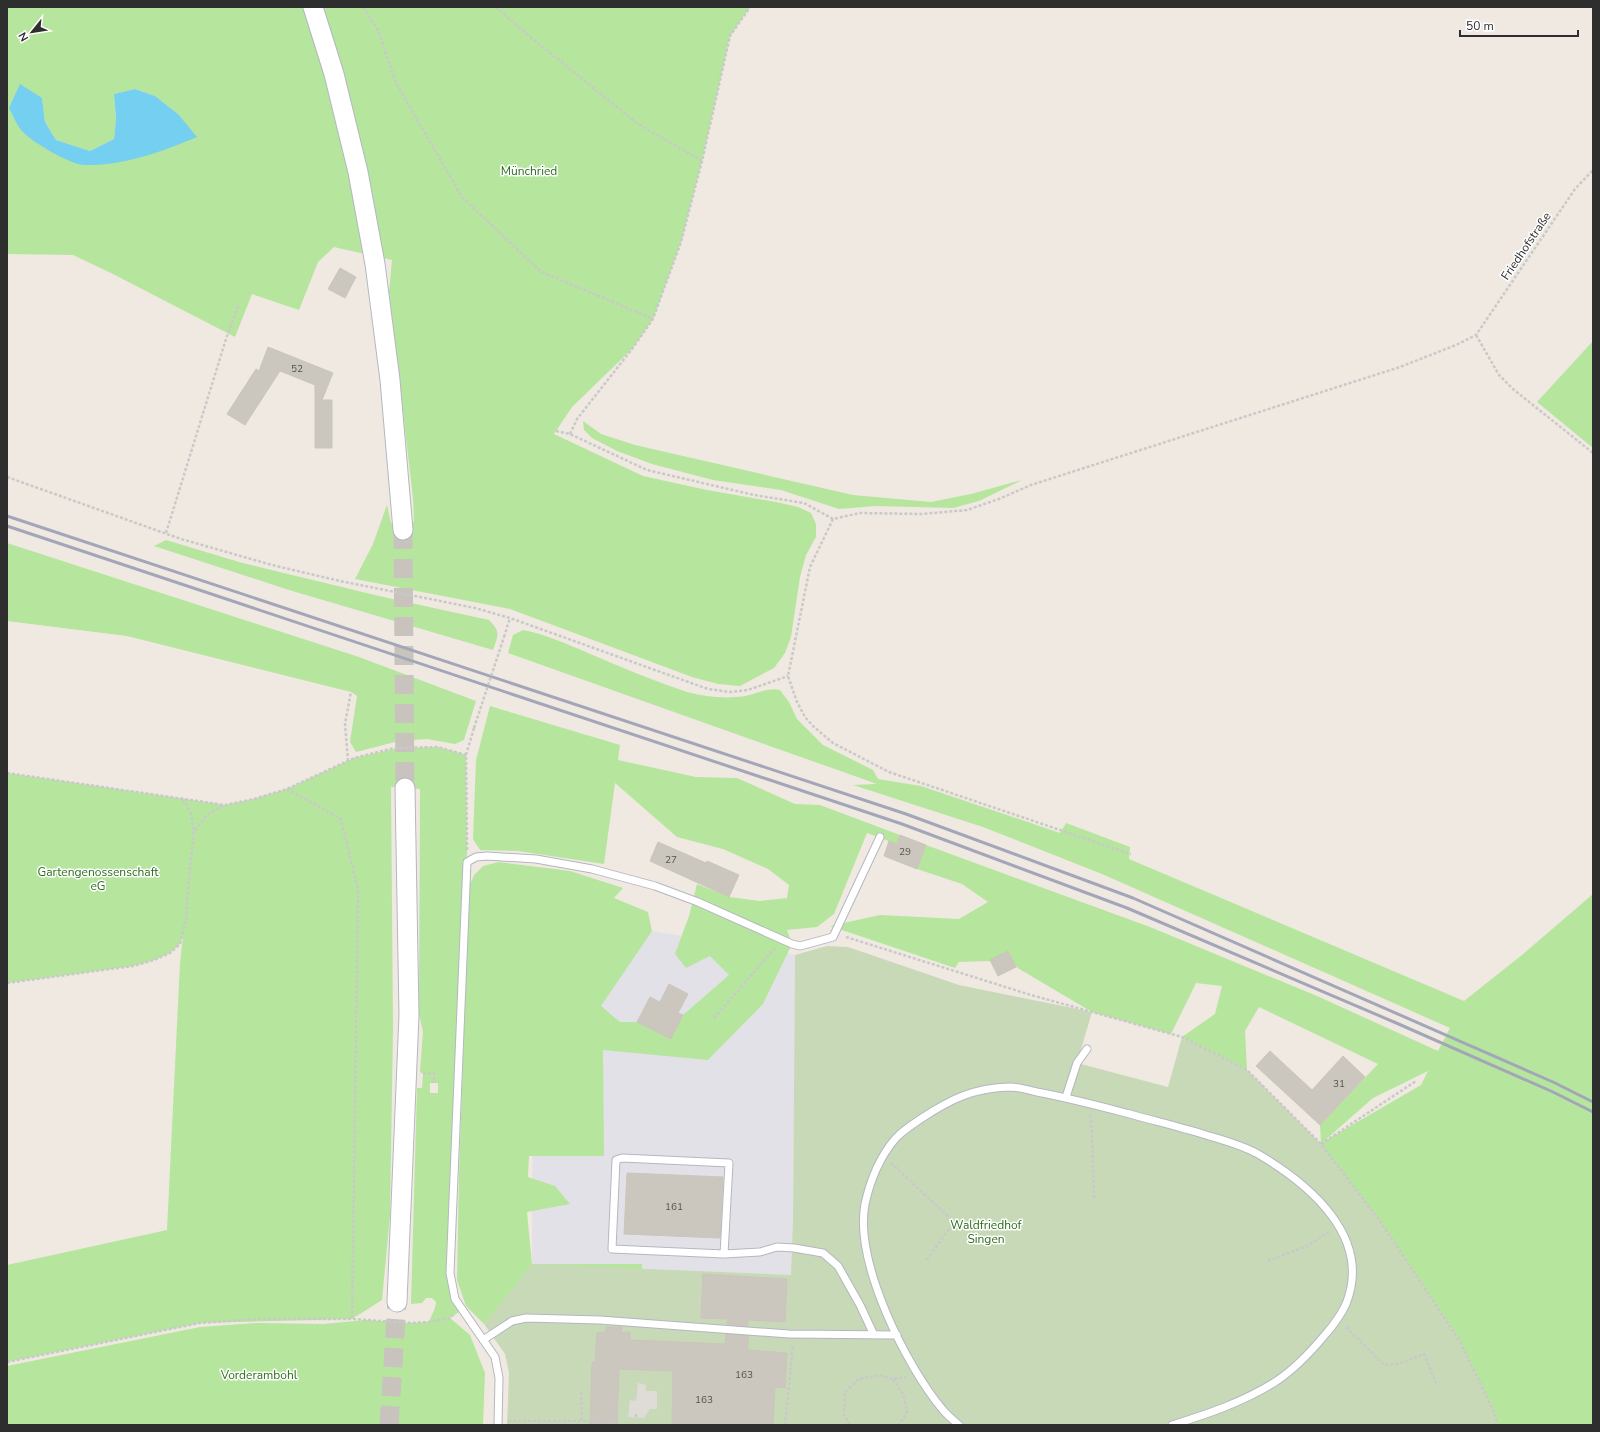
<svg xmlns="http://www.w3.org/2000/svg" width="1600" height="1432" font-family="'Nunito Sans',sans-serif">
  <rect width="100%" height="100%" fill="#efe9e1"/>
  <path fill="#e3e1e8" d="M652,931l143,24 -2,265 -1,55 -260,-11 1,-222z"/>
  <path fill="#b6e59e" fill-rule="evenodd" d="M7,7h743l-20,29 -28,125 -21,81 -28,77 -21,30 -60,58 -18,27 89,42 64,14 69,12 22,5 13,6 5,11v13l-10,18 -6,22 -9,60 -6,16 -11,15 -34,18 -22,-2 -26,-7 -182,-68 -155,-30 18,-35 14,-39 4,18 12,7 11,-9 -1,-23 -24,-206 3,-32 -58,-13 -16,15 -19,48 -47,-16 -17,43 -124,-64 -38,-18 -66,-1zM135,89l20,7 23,18 -96,51 -73,-57 33,-10 3,24 11,18 34,11 24,-12 2,-20 -2,-25z
    M1593,341v107l-56,-46z
    M583,421l18,13 34,11 218,50 78,7 40,-8 51,-14 -43,21 -26,7 -78,-2 -36,3 -58,-19 -68,-10 -61,-16 -35,-13 -25,-13 -8,-8z
    M166,540l73,22 140,34 110,24c12,12 9,15 4,30l-204,-60 -135,-44z
    M7,543l352,114 117,44 -12,39 -9,4 -28,-5 -28,2 -43,11 -6,-10 7,-46 -6,-4 -224,-56 -120,-15z
    M523,630c22,4 44,14 65,23 33,14 66,28 99,39 18,5 40,7 58,4 11,-2 23,-9 35,-6l9,12 8,17 26,26 50,25 5,9 43,7 139,47 6,-10 64,24 -1,12 335,142 58,-46 71,-61v531h-95l-5,-15 -34,-70 -80,-120 -58,-76 -1,-19 58,-61 -119,-57 -14,24 2,39 -65,-33 33,-23 7,-28 -26,-3 -25,51 -79,-22 -76,-45 -8,-16 -18,10 -31,1 -4,6 -125,-42 50,-11 79,4 29,-17 -26,-18 -45,-15 9,-24 224,82 167,69 121,55 12,-23 -348,-154 -119,-47 -130,-42 24,-1 -369,-131 5,-18zM1428,1071l-7,14 -98,57 50,-44z
    M490,706l130,39 -2,15 78,17 41,1 58,26 25,1 80,30 -3,9 -30,-11 -33,81 -17,13 -30,3 5,14 -29,60 -55,56 -105,-10 1,106h-75l-1,21 27,9 15,18 -43,8 5,52h110v40l-143,2 -15,18 -18,-18 -9,-26 2,-105 10,-288 5,-12 9,-9 16,-4 71,9 53,17 -9,10 34,14 4,19 -51,75 19,16h17l34,17 12,-24 46,-40 -19,-19 -24,12 -11,-14 14,-38 8,-32 32,13 31,4 27,-3 2,-13 -21,-16 -45,-20 -46,-12 -62,-54 -11,81 -86,-13 -38,-1 -7,-11 3,-79z
    M438,747l28,8 1,107 -17,411 5,26 7,11 -12,8 20,17 15,38 -2,52h-476v-59l193,-39 56,-4 67,1 43,-4 44,3 19,-1c2,-7 7,-13 7,-20l-4,-4h-6l-4,5 -11,1 6,-216h5l1,-14 -3,-2 3,-40 -4,-18 1,-225 -29,-2 2,241 -3,187 -8,85 -30,19 -152,4 -193,39v-97l160,-35 13,-267 3,-27 -3,8 -10,9 -16,7 -21,6 -126,17v-210l218,32 29,-6 33,-10 67,-31 40,-9zM430,1083h8v10h-8z"/>
  <path fill="#c8d9b8" d="M827,946l21,1 111,38 133,27 -15,51 91,24 14,-50 65,33 74,74 58,76 80,120 34,70 5,15h-991l2,-52 -4,-19 -21,-30 48,-60 259,11 2,-55 2,-265z"/>
  <path fill="#dfdcd8" d="M638,1383l8,2v6h11v18h-7l-6,9 -16,-1 2,-17 6,1z"/>
  <path fill="#75cff0" d="M20,84l22,14 3,24 11,18 34,11 24,-12 2,-20 -2,-25 21,-5 20,7 23,18 19,23c-36,15 -74,29 -113,28 -13,0 -52,-23 -61,-33 -6,-6 -10,-17 -14,-24z"/>
  <path fill="#cbc7bf" stroke="#cbc5ba" d="M340,268l16,9 -11,21 -17,-9z
    M268,347l65,26 -11,27h10v48h-17v-63l-35,-14 -35,54 -18,-11 29,-45 3,2z
    M900,835l26,10 -9,24 -33,-13 5,-15 8,3z
    M658,842l48,21 1,-2 32,14 -10,22 -79,-36z
    M1008,951l8,16 -18,9 -8,-16z
    M669,984l19,10 -10,19 5,2 -12,24 -34,-17 13,-25 10,5z
    M1270,1051l42,39 31,-34 22,21 -45,48 -64,-59z
    M627,1173l96,4 -3,61 -96,-4z
    M703,1274l84,5 -2,43 -37,-2v6l-21,-2 1,-5 -27,-1z
    M606,1327h16l-1,6 9,-1v8l95,4 1,-10 22,2v14l39,3 -2,35 -10,-1 -2,38h-101l1,-54 -54,-2 -2,56h-27l2,-63h3l2,-29 8,-1z"/>
  <g fill="none" stroke-linecap="round" stroke-linejoin="round">
    <path stroke="#c8c4bd" stroke-width="19" stroke-dasharray="19 10" stroke-linecap="butt" d="M403,530l2,258
      M389,1425l8,-123"/>
    <g stroke="#b4b7c1" stroke-width="9">
      <path id="service" d="M1066,1097l11,-34 10,-14
        M724,1254l5,-91 -107,-5 -6,2 -4,89 112,5 36,-2 17,-5 17,1 29,5 15,13 22,39 14,30
        M483,1340l29,-19 14,-3 74,2 189,14 108,1
        M498,1425l1,-47 -4,-21 -40,-58 -5,-26 17,-411 9,-5 11,-1 49,3 56,10 63,17 43,16 94,42 8,2 33,-9 47,-100
        M959,1425c-6,-5 -12,-10 -16,-15 -37,-44 -89,-148 -78,-206 5,-23 15,-47 30,-65 7,-8 18,-15 27,-21 29,-19 51,-30 88,-31 9,0 19,3 27,5 32,6 62,14 93,22 25,7 50,13 76,21 17,5 36,10 52,19 51,30 115,83 88,150 -5,11 -14,23 -22,32 -15,18 -29,33 -49,46 -32,20 -67,32 -103,43"/>
    </g>
    <g stroke="#b4b7c1" stroke-width="21">
      <path id="secondary" d="M313,7l21,67 24,98 17,92 15,116 13,150
        M397,1302l12,-287 -4,-227"/>
    </g>
    <path stroke="#c9c9c9" stroke-width="2.5" stroke-dasharray="3 2" stroke-linecap="butt" d="M363,7l15,23 18,53 66,114 78,74 113,48
      M496,7l32,28 110,89 64,37
      M1476,335l23,40 14,14 80,64
      M556,431l14,3 77,36 107,25 50,8 29,16 27,-6 62,1 45,-4 32,-11 32,-14 369,-118 56,-22 20,-10 99,-146 18,-19
      M570,434l7,-15 55,-70 21,-30 28,-77 21,-81 28,-125 20,-29
      M7,477l174,62 91,26 68,16 135,27 35,10 198,71 22,3 18,-2 40,-14
      M833,519l-23,48 -22,109 9,26 8,15 9,10 19,16 56,29 242,82
      M166,533l60,-194 13,-35
      M504,637l6,-19
      M348,761l-3,-37 6,-32
      M7,773l218,32 29,-6 33,-10 67,-31 40,-10 44,-1 28,8
      M287,789l54,30 17,71 -6,429
      M183,799l8,15 3,18
      M467,850l-1,-95 8,-27
      M846,937l185,58 151,42 65,33 74,74 58,76 80,120 34,70 5,15
      M7,983l126,-17 21,-6 16,-7 10,-9 6,-25 3,-41 5,-46 13,-17 17,-10
      M714,1018l61,-70
      M423,1074l11,-1v10
      M1090,1115l2,17 2,68
      M1321,1144l95,-63
      M891,1163l63,59 -28,39
      M1268,1261l39,-15 22,-14
      M1346,1327l38,38 14,-1 26,-10 13,31
      M7,1362l193,-39 55,-4h97l58,4 19,-1 21,-4 3,-3
      M893,1379l11,17 3,16 -8,13
      M581,1392l1,29
      M636,1417v-3
      M508,1421h74l35,2
      M785,1425l8,-80
      M850,1425l-6,-11 1,-22 14,-13 21,-4 13,4 13,-2"/>
    <use href="#service" stroke="#fff" stroke-width="7"/>
    <use href="#secondary" stroke="#fff" stroke-width="19"/>
    <path stroke="#a3a6b8" stroke-width="3" d="M7,516l899,298 227,84 420,184 40,20
      M7,526l895,298 225,84 267,114 159,70 40,20"/>
    <path stroke="#c9c9c9" stroke-width="2.5" stroke-dasharray="3 2" stroke-linecap="butt" d="M474,728l30,-91"/>
  </g>
  <g text-anchor="middle" stroke-width="3" stroke-linejoin="round" paint-order="stroke">
    <g font-size="10" fill="#555452">
      <text x="297" y="372">52</text>
      <text x="905" y="855">29</text>
      <text x="671" y="863">27</text>
      <text x="1339" y="1087">31</text>
      <text x="674" y="1210">161</text>
      <text x="744" y="1378">163</text>
      <text x="704" y="1403">163</text>
    </g>
    <g font-size="12" fill="#2c6e1b" stroke="#fff">
      <text x="529" y="175">Münchried</text>
      <text x="98" y="876">Gartengenossenschaft<tspan x="98" dy="14">eG</tspan></text>
      <text x="986" y="1229">Waldfriedhof<tspan x="986" dy="14">Singen</tspan></text>
      <text x="259" y="1379">Vorderambohl</text>
    </g>
    <g font-size="12" fill="#2e2e2e" stroke="#fff">
      <text transform="translate(1526 246) rotate(-56)" y="4">Friedhofstraße</text>
    </g>
  </g>
  <rect width="1600" height="1432" fill="none" stroke="#2e2e2e" stroke-width="16"/>
  <g transform="translate(32 32) rotate(240)" stroke="#ffffff" stroke-width="3" paint-order="stroke">
  <path d="M0-3L7 15L0 10L-7 15Z" fill="#2e2e2e"/>
  <text y="-6" font-size="11" font-weight="bold" text-anchor="middle" fill="#2e2e2e">N</text>
  </g>
  <path d="M1460 30v6h118v-6" fill="none" stroke="#2e2e2e" stroke-width="2"/>
  <text x="1466" y="30" font-size="12" fill="#2e2e2e" stroke="#ffffff" stroke-width="3" paint-order="stroke">50 m</text>
</svg>
